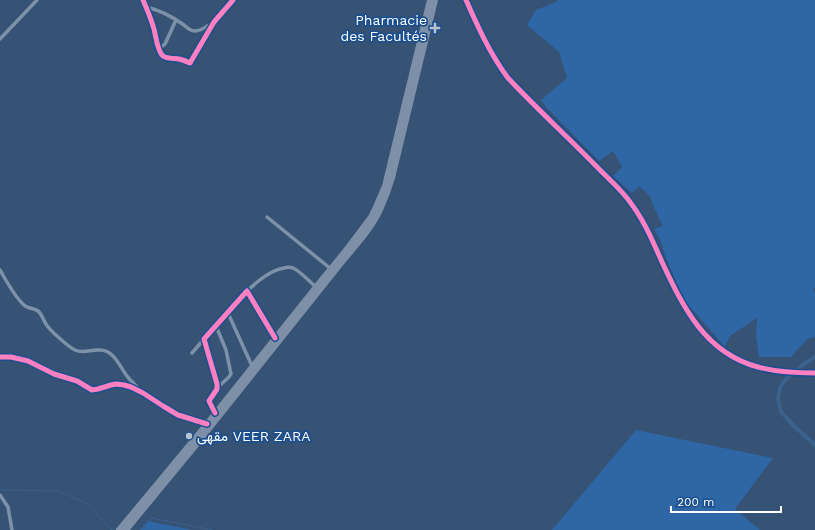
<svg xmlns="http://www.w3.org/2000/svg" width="815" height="530" font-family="'Work Sans',Vazirmatn,sans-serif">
  <rect width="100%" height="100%" fill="#365274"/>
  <path fill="#2f66a5" d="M558,0h257v288l-2,1 2,4v44l-8,2 -16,18h-32l-3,-21 1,-18 -27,18 -5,11 -41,-47 -20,-47 -2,-9 -8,-15 9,-3 -11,-23 -2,-7 -11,-10 -7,7 -19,-17 9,-9 -9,-16 -14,10 -53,-54 -5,-7 26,-22 -8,-26 -32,-27 9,-15 22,-9z
    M636,430l137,28 -38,51 25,21h-208z
    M148,521l44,9h-52z"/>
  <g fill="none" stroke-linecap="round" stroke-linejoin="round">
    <path stroke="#3b618d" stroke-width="1" d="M0,490l58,1 28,12 26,27
      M142,530l9,-12 22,4 40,8"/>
    <path stroke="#3b618d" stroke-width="4" d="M815,357l-11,7 -17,14 -7,9 -2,12 3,13 12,13 22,20"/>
    <path stroke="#7d92a8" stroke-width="3.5" d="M143,0c4,9 8,19 11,29 2,7 3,22 9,27 4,3 11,2 16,3 4,1 7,2 11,4l24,-41 19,-22
      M146,7c13,3 27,10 38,18 3,3 6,6 11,6 6,0 12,-5 17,-8
      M0,39l37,-39
      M159,49l6,-5 11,-24
      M267,217l64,52
      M0,270c7,12 14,26 24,35 4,4 10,3 14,6 4,3 5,9 8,13 3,6 24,24 29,26 8,4 17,-1 25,0 14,0 20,17 27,26 4,6 8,7 12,14
      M247,291c11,-10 22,-20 37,-23 3,-1 6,-1 9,0 7,3 17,14 23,19
      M228,313l24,53
      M216,326l10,24 5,24 -2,3 -12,11
      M192,353l12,-14
      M0,357h11l17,4 26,13 23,7 15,9 6,-1 13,-4 5,-1 8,1 7,2 12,6 20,13 15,9 29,9
      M215,413l-6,-12 8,-12v-5l-13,-45 43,-48 28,47
      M0,495l8,12 4,23"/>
    <path stroke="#7d92a8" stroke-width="4.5" d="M466,0c12,27 24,54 42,78 30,32 62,61 92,92 9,9 19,18 27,28 16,20 25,41 35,64 21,45 43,91 96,105 18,5 38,6 57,6"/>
    <path stroke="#7e90a7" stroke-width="6" d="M119,530l88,-106 109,-137 31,-38 24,-32 5,-10 9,-21 45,-186
      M126,530l65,-79 151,-189c13,-16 29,-33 38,-52 5,-11 9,-22 12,-32l43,-178"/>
    <g stroke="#1b4f8f" stroke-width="8">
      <path id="cycleway" d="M143,0c4,9 8,19 11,29 2,7 3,22 9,27 4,3 11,2 16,3 4,1 7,2 11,4l24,-41 19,-22
        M466,0c12,27 24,54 42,78 30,32 62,61 92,92 9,9 19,18 27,28 16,20 25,41 35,64 21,45 43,91 96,105 18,5 38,6 57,6
        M0,357h11l17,4 26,13 23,7 15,9 6,-1 13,-4 5,-1 8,1 7,2 12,6 20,13 15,9 29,9
        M215,413l-6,-12 8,-12v-5l-13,-45 43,-48 28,47"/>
    </g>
    <use href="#cycleway" stroke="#ff80c0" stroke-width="5"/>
  </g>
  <g fill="#b9c2ce" stroke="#1b4f8f" stroke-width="1.5">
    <path d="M433 22h4v4h4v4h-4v4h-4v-4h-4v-4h4z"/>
    <circle cx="189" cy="436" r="4"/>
  </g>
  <g text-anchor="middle" stroke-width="3.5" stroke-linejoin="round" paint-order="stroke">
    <g font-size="14" fill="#fff" stroke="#1b4f8f" text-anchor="end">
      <text x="427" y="25">Pharmacie<tspan x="427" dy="16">des Facultés</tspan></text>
      <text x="197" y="441" text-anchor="start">مقهى VEER ZARA</text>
    </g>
  </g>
  <path d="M671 506v6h110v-6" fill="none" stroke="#ffffff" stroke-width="2"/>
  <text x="677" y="506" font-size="12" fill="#ffffff" stroke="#1b4f8f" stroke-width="3" paint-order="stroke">200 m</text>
</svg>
